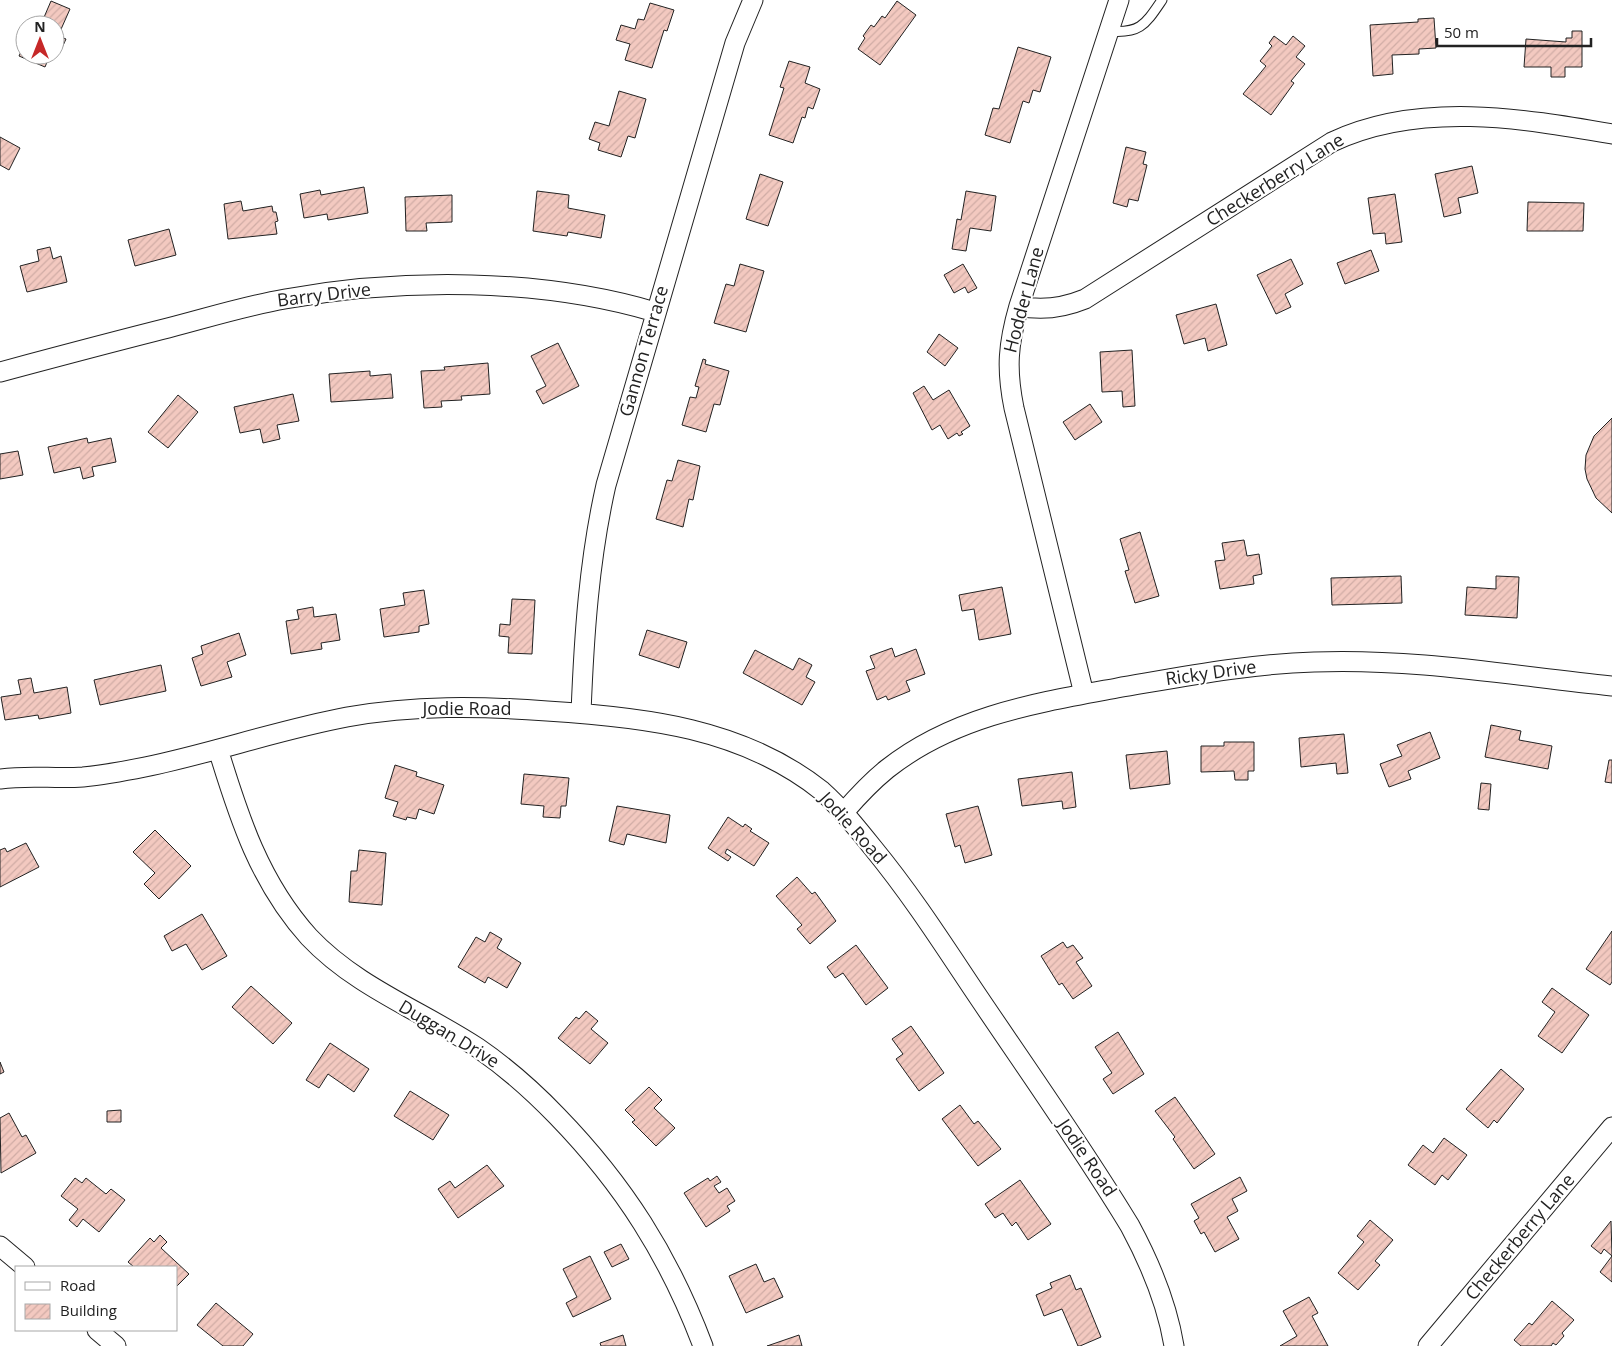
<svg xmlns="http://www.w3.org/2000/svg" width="1612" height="1346" font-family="'Open Sans',sans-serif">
  <defs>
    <pattern id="building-hatch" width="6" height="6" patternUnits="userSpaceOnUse" patternTransform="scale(1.25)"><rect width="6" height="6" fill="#f3c9c0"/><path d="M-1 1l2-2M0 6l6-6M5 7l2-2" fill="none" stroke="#d0aca5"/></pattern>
  </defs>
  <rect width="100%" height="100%" fill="#fff"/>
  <path fill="url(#building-hatch)" stroke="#222" d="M51,1l19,8 -12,27 8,3 -5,11 -6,-3v-22h-22l2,-6 7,3z
    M897,1l19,14 -36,50 -22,-16 7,-11 -2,-2 8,-11 3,2 8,-11 3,2z
    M650,3l24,7 -7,21 -3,-1 -12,38 -27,-8 5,-16 -14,-4 5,-15 14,4 3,-10 6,1z
    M1434,18l2,30 -17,1v5l-27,1 1,19 -20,2 -3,-51 48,-3v-3z
    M1572,31h10v36h-17v10h-14v-10h-27l2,-28 40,3v-4h6z
    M1274,36l12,9 7,-9 12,10 -9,11 9,7 -14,17 3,2 -23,32 -28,-21 23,-28 -6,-5 12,-15 -3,-3z
    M25,43v12h25l-5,12 -26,-11z
    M1018,47l33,10 -11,35 -7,-2 -4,13 -6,-2 -13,42 -25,-8 8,-27 6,1z
    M789,61l21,6 -5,16 15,6 -7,20 -5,-2 -3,11 -3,-1 -9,26 -24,-8 15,-47 -4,-1z
    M619,91l27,8 -11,39 -7,-2 -7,21 -23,-7 2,-7 -11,-4 6,-17 14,4z
    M0,137l20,11 -11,22 -9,-5z
    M1126,147l20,5 -3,12 4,1 -9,36 -9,-2 -2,8 -14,-4z
    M1472,166l6,27 -20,5 3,15 -17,4 -9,-43z
    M760,174l23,8 -15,44 -22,-7z
    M364,187l4,26 -40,7 -1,-6 -23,4 -4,-24 20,-4 1,5z
    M537,191l32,4 -1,13 37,7 -4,23 -33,-6 -1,4 -34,-5z
    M966,191l30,5 -5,35 -21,-3 -4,23 -14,-2 5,-30 4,1z
    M1395,194l7,48 -16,2 -1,-11 -12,1 -5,-36z
    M452,195v27l-26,1 1,8h-21l-1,-34z
    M241,201l2,10 29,-5 1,6h3l2,9 -3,1 2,12 -49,5 -4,-35z
    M1528,202l56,1 -1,28h-56z
    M169,229l7,26 -41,11 -7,-26z
    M50,247l3,12 8,-3 6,26 -40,10 -7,-26 19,-5 -2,-11z
    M1371,250l8,21 -34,13 -8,-21z
    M1291,259l12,25 -18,10 6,13 -15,7 -19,-39z
    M740,264l24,7 -18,61 -32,-9 12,-39 8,2z
    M963,264l14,24 -9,5 -3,-6 -11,6 -10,-18z
    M1216,304l11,41 -19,6 -3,-13 -21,6 -8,-29z
    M939,334l19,14 -13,18 -18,-14z
    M558,343l21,43 -36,18 -7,-13 10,-5 -15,-30z
    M1132,350l3,56 -12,1 -1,-16 -20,1 -2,-40z
    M703,359l3,1 -1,4 24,7 -9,34 -6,-1 -8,28 -24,-7 8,-28 6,1 3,-11 -4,-1z
    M488,363l2,31 -29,2 1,4 -21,1 1,6 -18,1 -3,-37 24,-1 -1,-3z
    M370,371v5l21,-2 2,24 -62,4 -2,-28z
    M924,386l9,14 16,-10 21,36 -9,6 2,2 -4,2 -2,-3 -9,6 -8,-14 -8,5 -19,-37z
    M293,394l6,27 -22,4 3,14 -17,4 -3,-14 -20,4 -6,-26z
    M178,395l20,17 -30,36 -20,-16z
    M1090,404l12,18 -27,18 -12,-18z
    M1612,418v95l-16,-15 -9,-19 -2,-10 1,-14 8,-19z
    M87,438l1,5 23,-5 5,24 -24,5 2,9 -11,3 -3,-12 -26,6 -6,-26z
    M18,451l5,24 -23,4v-25z
    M678,460l22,6 -7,34 -4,-1 -6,28 -27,-8 11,-39 5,1z
    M1140,532l19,64 -24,7 -10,-32 4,-1 -9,-31z
    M1244,540l3,16 12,-2 3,20 -9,2 1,8 -34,5 -5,-28 10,-1 -3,-17z
    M1401,576l1,27 -70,2 -1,-27z
    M1496,576l23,1 -2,41 -52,-3 2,-28 29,2z
    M1002,587l9,47 -32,6 -5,-31 -12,2 -3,-16z
    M424,590l5,34 -10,2v6l-35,5 -4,-28 25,-4 -2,-12z
    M512,599l23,1 -3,54 -24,-1 1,-16 -10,-1 1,-12 10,1z
    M313,607l1,10 22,-3 4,26 -19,3 1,6 -31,5 -5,-33 13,-2 -2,-9z
    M647,630l40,12 -8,26 -40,-13z
    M239,633l7,22 -19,7 5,15 -31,9 -9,-28 11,-4 -2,-8z
    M892,648l3,9 21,-8 9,25 -19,7 4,10 -22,9 -2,-4 -9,4 -11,-29 9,-3 -5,-12z
    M755,650l38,20 6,-12 13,7 -6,12 9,5 -13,23 -59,-32z
    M161,665l5,26 -66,14 -6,-25z
    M31,678l3,15 33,-6 4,26 -32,6 -1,-4 -33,5 -4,-23 20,-3 -3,-14z
    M1491,725l30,6 -2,9 33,6 -4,23 -63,-12z
    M1430,732l10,26 -32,13 3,8 -22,8 -9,-23 22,-8 -5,-11z
    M1344,734l4,39 -11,1 -1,-11 -35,4 -2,-29z
    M1224,742h30v29h-6v9h-13l-1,-9 -33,1v-26h23z
    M1167,751l3,33 -40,5 -4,-34z
    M1609,760h3v23l-7,-1z
    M395,765l22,7 -1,4 28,9 -10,29 -15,-5 -3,10 -9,-2 -1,3 -13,-4 5,-14 -13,-4z
    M1072,772l4,35 -13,2 -1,-8 -40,5 -4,-27z
    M524,774l45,4 -3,28h-5l-1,12 -17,-1 1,-11 -23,-2z
    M1481,783l10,1 -2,26 -11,-1z
    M617,806l53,9 -4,28 -39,-9 -3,11 -15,-4z
    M978,806l14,49 -27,8 -5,-18 -5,2 -9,-33z
    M728,817l15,10 2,-3 7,5 -2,2 19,12 -15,23 -27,-17 -2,4 6,4 -3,4 -20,-13z
    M155,830l36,36 -32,33 -15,-15 11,-11 -22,-21z
    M26,843l13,24 -39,20v-37l5,-2 2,4z
    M359,850l27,3 -4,52 -33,-3 2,-31h6z
    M797,877l15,17 3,-2 21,29 -26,23 -13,-15 5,-4 -26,-29z
    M202,914l25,42 -25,14 -16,-26 -14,7 -8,-15z
    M1612,931v51l-2,3 -24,-16z
    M490,932l12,7 -5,9 24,15 -14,25 -19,-11 -3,6 -27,-16 18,-30 9,5z
    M1063,942l4,6 6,-3 10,13 -7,4 16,24 -19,13 -11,-16 -3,2 -18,-29z
    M856,945l32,43 -22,17 -23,-32 -8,5 -8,-11z
    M251,986l41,37 -19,21 -41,-37z
    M1552,988l37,27 -27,38 -24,-17 17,-24 -13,-10z
    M586,1011l12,10 -7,8 17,14 -18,21 -32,-26 18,-21 3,2z
    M911,1026l33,47 -25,18 -23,-32 7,-5 -11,-15z
    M1118,1032l26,42 -31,20 -10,-15 9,-6 -17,-26z
    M330,1043l39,26 -15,23 -26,-18 -9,14 -13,-8z
    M0,1062l4,10 -4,2z
    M1501,1069l23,20 -27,34 -3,-3 -6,8 -22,-19z
    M649,1087l13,13 -8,8 21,20 -19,18 -24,-24 3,-2 -10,-10z
    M410,1091l39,24 -16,25 -39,-24z
    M1175,1097l40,57 -21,15 -21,-30 2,-2 -20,-26z
    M960,1105l14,19 4,-3 23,28 -23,17 -36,-47z
    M121,1110v12h-14v-11z
    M9,1113l13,24 4,-2 10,18 -35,20 -1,-55z
    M1444,1138l23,17 -19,25 -6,-5 -7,10 -27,-20 15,-20 10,8z
    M487,1165l17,21 -46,32 -20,-29 12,-8 5,7z
    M717,1176l4,6 -7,4 5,7 8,-5 8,13 -8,5 3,5 -24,16 -22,-34 24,-15 2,3z
    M1240,1177l7,14 -15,8 6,12 -11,6 12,22 -24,13 -11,-20 -3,2 -7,-13 5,-3 -8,-14z
    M75,1178l7,5 4,-5 20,16 5,-5 14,11 -26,32 -16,-13 -6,8 -8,-7 9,-11 -17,-13z
    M1020,1180l31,44 -23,16 -12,-18 -4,4 -9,-13 -8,5 -10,-14z
    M1370,1220l23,20 -18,21 5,4 -22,25 -20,-17 26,-31 -7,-6z
    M1611,1221l1,35 -8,-7 -3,5 -10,-8z
    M160,1235l7,7 -6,6 28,26 -13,13v-20h-42l-6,-5 22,-24 4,4z
    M621,1244l8,15 -17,8 -8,-15z
    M590,1256l21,43 -38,18 -7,-14 11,-6 -14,-28z
    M1612,1256v26l-12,-10z
    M756,1264l8,18 10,-4 9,19 -37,16 -17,-37z
    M1070,1275l6,15 5,-2 20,49 -21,9h-2l-16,-37 -18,7 -8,-21 16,-7 -2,-5z
    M1309,1297l9,16 -6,3 16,30h-48l17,-10 -14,-25z
    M1552,1301l22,19 -12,13 2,3 -8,9 -3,-2 -2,3h-30l-7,-6 15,-17 3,2z
    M216,1303l37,31 -10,12h-20l-26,-21z
    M623,1335l3,11h-25l-1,-3z
    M799,1335l3,11h-35z"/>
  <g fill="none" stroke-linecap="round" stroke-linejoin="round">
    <g stroke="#222" stroke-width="11">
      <path id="lane" d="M1108,31c32,3 37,-6 54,-31"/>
    </g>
    <g stroke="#222" stroke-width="21">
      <path id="street" d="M1019,306c23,5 44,2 66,-7l247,-157c87,-41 189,-24 280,-8
        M0,372c56,-15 112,-30 168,-44 39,-10 77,-22 117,-29 117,-21 256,-21 370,13
        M1084,694l-70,-286c-8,-39 -6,-64 5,-102l100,-306
        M581,713c3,-77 8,-153 25,-228l129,-442 18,-43
        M218,749c21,69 42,134 91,188 47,50 113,74 169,111 29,20 55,43 79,68 67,69 112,140 146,230
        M0,779c28,-4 55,0 83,-2 21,-2 42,-6 62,-10 68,-14 133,-37 202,-50 67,-12 133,-11 200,-6 97,6 196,17 275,80 19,17 35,37 51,57 37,45 68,93 100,141 53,79 108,156 157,237 21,39 37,77 44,120
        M844,812c13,-15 27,-30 43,-43 67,-53 149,-66 230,-81 65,-11 130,-24 197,-26 99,-4 200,14 298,24
        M0,1246l25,21
        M97,1330l19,16
        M1428,1346l184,-219"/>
    </g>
    <use href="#lane" stroke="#fff" stroke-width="9"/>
    <use href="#street" stroke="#fff" stroke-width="19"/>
  </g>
  <g text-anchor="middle" stroke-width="4" stroke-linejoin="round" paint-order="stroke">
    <g font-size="18" fill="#222" stroke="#fff">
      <text transform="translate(1275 180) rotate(-32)" y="6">Checkerberry Lane</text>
      <text transform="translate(324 295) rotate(-7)" y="6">Barry Drive</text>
      <text transform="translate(1024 300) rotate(-75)" y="6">Hodder Lane</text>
      <text transform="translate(644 351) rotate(-74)" y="6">Gannon Terrace</text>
      <text transform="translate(1211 673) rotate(-8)" y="6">Ricky Drive</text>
      <text x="467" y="715">Jodie Road</text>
      <text transform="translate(853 828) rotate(48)" y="6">Jodie Road</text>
      <text transform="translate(449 1034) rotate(31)" y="6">Duggan Drive</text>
      <text transform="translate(1087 1158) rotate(56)" y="6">Jodie Road</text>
      <text transform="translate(1520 1237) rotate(-50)" y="6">Checkerberry Lane</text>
    </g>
  </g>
  <rect x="15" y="1266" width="162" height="65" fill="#ffffff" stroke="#a7a7a7"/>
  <rect x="25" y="1282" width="25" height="8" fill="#ffffff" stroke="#a7a7a7"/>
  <text x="60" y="1291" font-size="15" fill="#222222">Road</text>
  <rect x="25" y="1304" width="25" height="15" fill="url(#building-hatch)" stroke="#a7a7a7"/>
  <text x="60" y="1316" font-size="15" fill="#222222">Building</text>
  <g transform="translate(40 40)"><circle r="24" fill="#ffffff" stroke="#a7a7a7"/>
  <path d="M0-4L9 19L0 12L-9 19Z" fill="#c62828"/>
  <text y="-8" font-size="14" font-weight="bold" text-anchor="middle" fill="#222222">N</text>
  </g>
  <path d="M1437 38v8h154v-8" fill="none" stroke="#222222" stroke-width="2.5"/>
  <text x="1444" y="38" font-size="15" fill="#222222" stroke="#ffffff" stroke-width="4" paint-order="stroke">50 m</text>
</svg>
